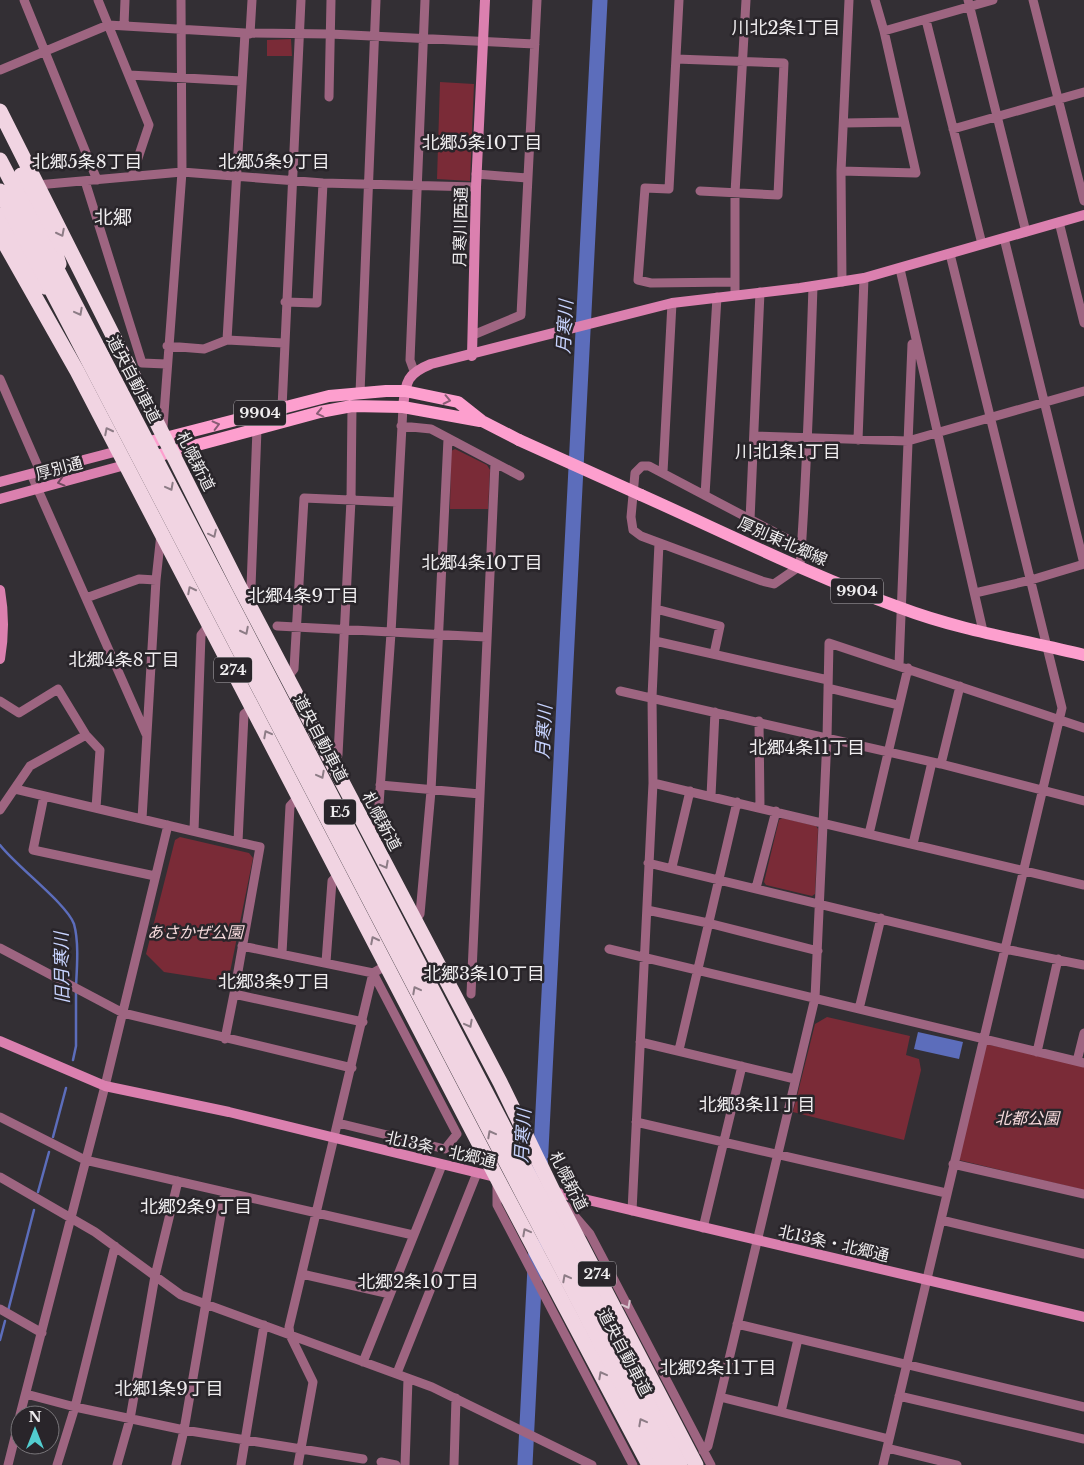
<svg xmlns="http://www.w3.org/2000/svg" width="1084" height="1465" font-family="'Libre Baskerville','Noto Sans JP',serif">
  <rect width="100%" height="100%" fill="#332f34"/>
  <path fill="#7a2b37" d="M291,39l1,17h-25v-16z
    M440,82l34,2 -4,97 -33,-2z
    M455,449l32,16 3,5 -2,39h-38l1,-58z
    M782,818l34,8 2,3 -3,65 -3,2 -46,-11 -2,-3 15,-62z
    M180,837l69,16 4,5 -25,124 -64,-10 -18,-18 29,-114z
    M827,1017l83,19 -4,19 13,4 2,11 -17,70 -111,-28 22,-88z
    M986,1044l98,22v124l-125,-30z"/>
  <path fill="#5c6dbb" d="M918,1032l45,10 -4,17 -45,-10z"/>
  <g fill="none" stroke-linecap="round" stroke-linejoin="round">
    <path stroke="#5c6dbb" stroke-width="2.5" d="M0,845c16,21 67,59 74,79 5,18 3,43 2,62
      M73,1060l3,-14v-54
      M53,1137l13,-49
      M38,1192l11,-40
      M8,1311l26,-101
      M0,1340l5,-19"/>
    <path stroke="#5c6dbb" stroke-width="15" d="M540,1169l60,-1169
      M525,1465l11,-218"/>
    <path stroke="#9e6581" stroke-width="9" d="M24,0l73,180
      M98,0l51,125 -17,51
      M679,0l-10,189 -24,-1 -7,92 13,3 84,-1
      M968,0l58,232
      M1033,0l51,201
      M926,20l56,224
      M124,25l1,-25
      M884,31l109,-31
      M250,34l2,-34
      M676,59l108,4 -6,132 -78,-4
      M0,70l108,-45 137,8 85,1 205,10
      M129,75l112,6
      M329,97l2,-97
      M844,123l59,-1
      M953,129l131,-37
      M841,171l75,2 -32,-142 -9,-31
      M476,174l51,4
      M85,181l57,182 24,1
      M37,185l145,-13 141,11 153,4
      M1059,222l25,101
      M1004,238l80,326
      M900,269l83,362
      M842,282l-1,-111 8,-171
      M735,295v-102l11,-193
      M285,302l32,1 6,-120
      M473,335l48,-20 16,-315
      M227,340l18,-307
      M167,346l37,3 23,-9 56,3
      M414,371l-4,-11 15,-360
      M0,379l40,92
      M360,393l16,-393
      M282,408l19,-408
      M401,426l30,3 89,47
      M163,427l19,-255 -1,-172
      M755,436l153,5 176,-50
      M858,440l6,-162
      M663,472l9,-169
      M31,474l115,260
      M705,495l12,-198
      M750,520l10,-228
      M801,546l-152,-80h-7l-7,7 -4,44 2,13 8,6 121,45 12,3 26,-18c7,-93 10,-187 13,-280
      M975,593l56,-13 53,-16
      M243,594l8,-7 6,-158
      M86,598l53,-19 17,1
      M656,609l64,17 -6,28
      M277,626l209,11
      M655,641l173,39
      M899,665l13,-321
      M287,678l7,-9 10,-171 93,4
      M828,688l70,17
      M620,691l321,73 143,37
      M0,701l19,12 39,-24 28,46 14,15 -4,58
      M759,721l1,86
      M331,761l7,-6 13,-255 1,-94
      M941,764l19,-78
      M653,783l431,102
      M380,785l100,9
      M15,789l245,58 -26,147
      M44,796l-11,54 122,26
      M711,796l4,-84
      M0,810l30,-44 56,-31
      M142,819l14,-239 5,-46
      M194,831l7,-196 8,-10
      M368,833l10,-14 13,-186 12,-226
      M869,834l39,-166
      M238,842l6,-128 9,-7
      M913,844l19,-82
      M648,863l357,86 79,16
      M672,867l18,-76
      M756,888l20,-77
      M647,910l61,13 110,28
      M414,921l6,-7 11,-123 17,-352
      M242,946l131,27 -84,354 1,8 23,47 -15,83
      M0,948l123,65 229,55
      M609,949l475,114
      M282,953l8,-147 9,-10
      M326,962l6,-81 8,-8
      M471,994l24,-531
      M859,1009l22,-91
      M225,1039l9,-45 129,28
      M640,1042l155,37
      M679,1050l58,-248
      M1037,1052l21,-93
      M1077,1061l7,-28
      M0,1117l85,43 328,75
      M636,1122l310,71
      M338,1123l107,26 12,-15 -84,-161 14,-8
      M953,1164l131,30
      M0,1177l95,55 86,63 251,92 160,78
      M497,1183v22l136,260
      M566,1206l24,28 121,231
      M632,1211l21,-428 -1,-86 7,-154
      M941,1220l143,34
      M703,1228l39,-162
      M302,1274l88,20
      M0,1309l42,24
      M737,1324l347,83
      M363,1362l79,-197
      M397,1373l80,-200
      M26,1394l49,13 109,23 179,29
      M899,1396l185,43
      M720,1397l169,42
      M781,1412l17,-73
      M20,1415l85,-329 63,-261
      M887,1448l70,17
      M703,1451l5,-5 12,-49 95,-399 12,-260 2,-95 255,85
      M381,1462l15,3
      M8,1465l12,-48
      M57,1465l18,-58 40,-161
      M117,1465l13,-46 25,-143 23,-95
      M176,1465l8,-35 41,-238
      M241,1465l23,-140
      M405,1465l3,-86
      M454,1465l2,-67
      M883,1465l179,-757 -112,-454"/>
    <path stroke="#db80af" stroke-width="10" d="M472,356l4,-169 9,-187
      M403,407c3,-25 3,-33 28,-43l241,-61 128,-15 64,-10 220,-63
      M0,482l118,-31
      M0,499l125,-34
      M0,590c4,23 4,46 0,69
      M0,1041l105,45 124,26 270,66
      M550,1191l534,126"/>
    <path stroke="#fd9fce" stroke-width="12" d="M138,445l191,-49 57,-5h19l53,11 24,19 37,19
      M145,459l175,-47 32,-6 51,1 77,14
      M641,495c85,38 171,81 260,113 58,22 122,32 183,47"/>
    <path stroke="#f1d4e2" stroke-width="15" d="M0,111l238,473 262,498 53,109 143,274
      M21,175l30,63 8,26
      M0,215l28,48 17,24
      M0,235l77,136 420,807 152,287"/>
    <path stroke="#fd9fce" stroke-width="12" d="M519,440l122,55"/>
    <path stroke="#f1d4e2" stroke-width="15" d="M0,160l680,1305
      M0,191l664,1274"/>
  </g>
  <defs><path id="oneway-chevron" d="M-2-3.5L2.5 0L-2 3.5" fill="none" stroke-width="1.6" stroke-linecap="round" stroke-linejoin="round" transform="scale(1.25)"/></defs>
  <g stroke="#8d7c86">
    <use href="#oneway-chevron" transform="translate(61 233) rotate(63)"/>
    <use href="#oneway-chevron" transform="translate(79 312) rotate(62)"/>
    <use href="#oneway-chevron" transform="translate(108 431) rotate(-117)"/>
    <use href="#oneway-chevron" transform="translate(170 487) rotate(62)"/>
    <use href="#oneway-chevron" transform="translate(213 534) rotate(64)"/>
    <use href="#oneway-chevron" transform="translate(191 590) rotate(-117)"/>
    <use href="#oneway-chevron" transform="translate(245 631) rotate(63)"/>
    <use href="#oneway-chevron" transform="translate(267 734) rotate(-118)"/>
    <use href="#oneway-chevron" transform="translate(321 775) rotate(62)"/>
    <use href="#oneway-chevron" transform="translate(385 865) rotate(62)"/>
    <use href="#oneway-chevron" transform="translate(374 940) rotate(-117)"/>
    <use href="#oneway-chevron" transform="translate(416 990) rotate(-118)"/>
    <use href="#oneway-chevron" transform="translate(469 1024) rotate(62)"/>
    <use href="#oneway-chevron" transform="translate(491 1134) rotate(-118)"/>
    <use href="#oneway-chevron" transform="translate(526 1232) rotate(-118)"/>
    <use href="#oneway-chevron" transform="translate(566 1278) rotate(-118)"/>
    <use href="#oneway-chevron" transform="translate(602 1375) rotate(-118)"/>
    <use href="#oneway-chevron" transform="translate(642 1422) rotate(-118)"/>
  </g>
  <g stroke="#885c74">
    <use href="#oneway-chevron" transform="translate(447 400) rotate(12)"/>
    <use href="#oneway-chevron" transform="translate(320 413) rotate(167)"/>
    <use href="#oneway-chevron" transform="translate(216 425) rotate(-14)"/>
  </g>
  <use stroke="#70495f" href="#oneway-chevron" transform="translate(61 482) rotate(165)"/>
  <use stroke="#d7c4ce" href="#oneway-chevron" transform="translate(627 1305) rotate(62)"/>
  <g text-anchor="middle" stroke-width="5" stroke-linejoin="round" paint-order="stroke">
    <g fill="#29252a" stroke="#b4b1b4" stroke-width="1">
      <rect x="234" y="400.5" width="52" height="25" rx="4"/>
      <rect x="831" y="578.5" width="52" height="25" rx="4"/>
      <rect x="214" y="657.5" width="38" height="25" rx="4"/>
      <rect x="324" y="799.5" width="32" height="25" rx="4"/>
      <rect x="578" y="1261.5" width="38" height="25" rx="4"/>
    </g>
    <g font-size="15" font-weight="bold" fill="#efedef">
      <text x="260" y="418">9904</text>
      <text x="857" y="596">9904</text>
      <text x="233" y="675">274</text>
      <text x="340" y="817">E5</text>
      <text x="597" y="1279">274</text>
    </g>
    <g font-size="16" fill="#efedef" stroke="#29252a">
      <text transform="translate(460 227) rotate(-89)" y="6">月寒川西通</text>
      <text transform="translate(134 379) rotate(62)" y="6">道央自動車道</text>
      <text transform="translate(196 461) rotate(63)" y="6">札幌新道</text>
      <text transform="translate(59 468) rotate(-15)" y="6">厚別通</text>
      <text transform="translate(783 541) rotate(24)" y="6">厚別東北郷線</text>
      <text transform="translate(321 738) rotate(62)" y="6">道央自動車道</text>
      <text transform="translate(382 821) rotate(62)" y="6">札幌新道</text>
      <text transform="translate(441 1149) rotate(13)" y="6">北13条・北郷通</text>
      <text transform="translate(569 1181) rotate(63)" y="6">札幌新道</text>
      <text transform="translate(834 1243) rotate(13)" y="6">北13条・北郷通</text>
      <text transform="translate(625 1352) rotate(62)" y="6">道央自動車道</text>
    </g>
    <g font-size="16" font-style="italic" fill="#f6dadc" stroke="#29252a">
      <text x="195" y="938">あさかぜ公園</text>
      <text x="1027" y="1124">北都公園</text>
    </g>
    <g font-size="18" fill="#efedef" stroke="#29252a">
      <text x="786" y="34">川北2条1丁目</text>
      <text x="482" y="149">北郷5条10丁目</text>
      <text x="87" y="168">北郷5条8丁目</text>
      <text x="274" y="168">北郷5条9丁目</text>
      <text x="788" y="458">川北1条1丁目</text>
      <text x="482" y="569">北郷4条10丁目</text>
      <text x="303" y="602">北郷4条9丁目</text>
      <text x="124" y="666">北郷4条8丁目</text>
      <text x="807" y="754">北郷4条11丁目</text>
      <text x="484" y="980">北郷3条10丁目</text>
      <text x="274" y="988">北郷3条9丁目</text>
      <text x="757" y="1111">北郷3条11丁目</text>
      <text x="196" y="1213">北郷2条9丁目</text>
      <text x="418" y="1288">北郷2条10丁目</text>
      <text x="718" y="1374">北郷2条11丁目</text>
      <text x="169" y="1395">北郷1条9丁目</text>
    </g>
    <g font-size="18" font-style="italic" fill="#c8d4ff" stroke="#29252a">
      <text transform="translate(565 327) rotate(-87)" y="6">月寒川</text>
      <text transform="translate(544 732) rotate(-87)" y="6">月寒川</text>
      <text transform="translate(62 968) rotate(-91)" y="6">旧月寒川</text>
      <text transform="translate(523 1136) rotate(-87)" y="6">月寒川</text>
    </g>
    <g font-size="19" fill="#efedef" stroke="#29252a">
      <text x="113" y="224">北郷</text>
    </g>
  </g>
  <g transform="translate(35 1430)"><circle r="24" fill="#29252a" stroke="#787579"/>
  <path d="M0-4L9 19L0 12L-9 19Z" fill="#52cdcf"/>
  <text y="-8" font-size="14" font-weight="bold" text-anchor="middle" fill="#efedef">N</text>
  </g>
</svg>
